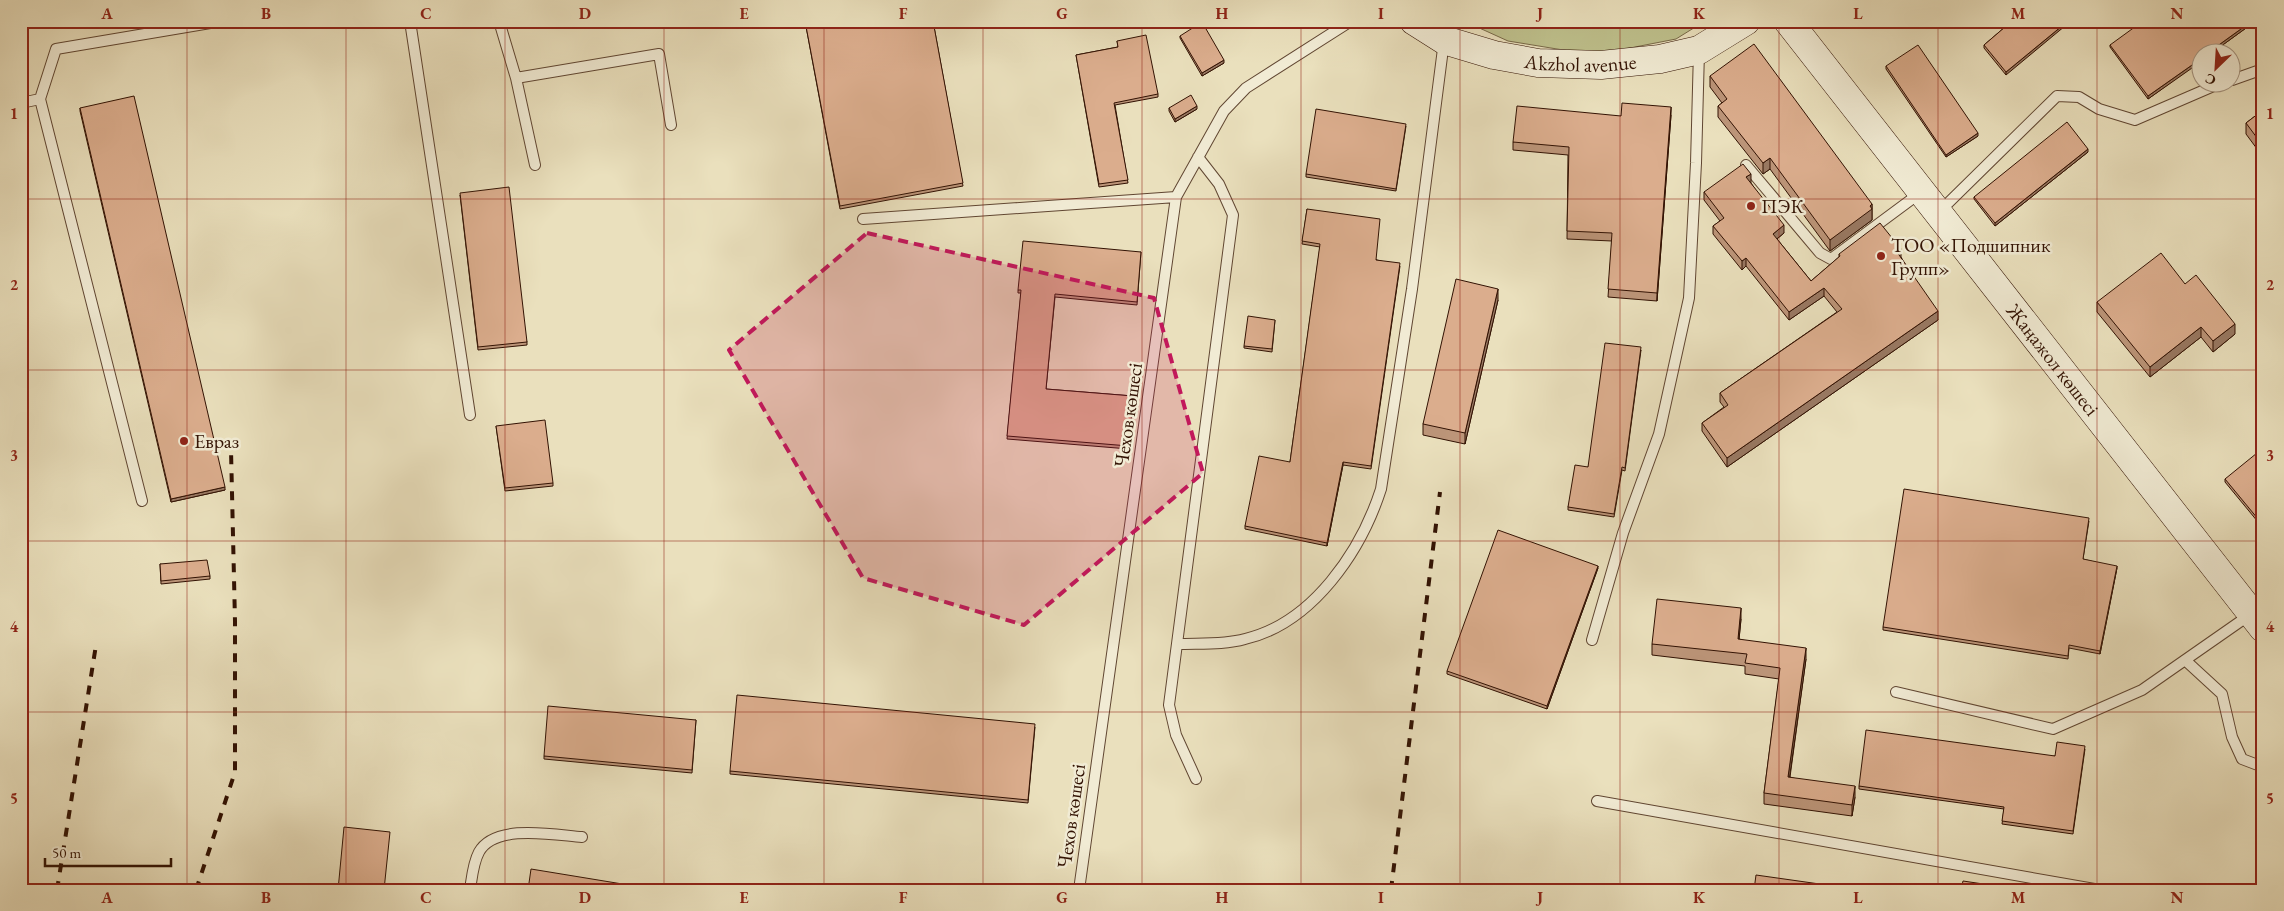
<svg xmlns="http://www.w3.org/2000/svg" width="2284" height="911" font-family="'EB Garamond',serif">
  <rect width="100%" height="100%" fill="#eae0bd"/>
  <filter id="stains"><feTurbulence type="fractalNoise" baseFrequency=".004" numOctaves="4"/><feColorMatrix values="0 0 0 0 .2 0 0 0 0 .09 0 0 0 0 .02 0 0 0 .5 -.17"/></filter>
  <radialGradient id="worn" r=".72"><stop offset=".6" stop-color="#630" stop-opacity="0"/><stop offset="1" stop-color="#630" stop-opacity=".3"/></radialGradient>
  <path fill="#bec08c" stroke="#786948" d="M1464,21h241l-29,18 -82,16 -86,-14z"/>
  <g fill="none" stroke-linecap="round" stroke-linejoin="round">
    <g stroke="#604632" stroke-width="12">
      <path id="lane" d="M410,21l60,394
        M499,21l17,57 19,87
        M516,78l143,-24 12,71
        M2232,80l31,-11
        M40,99l102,402
        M21,103l19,-4 16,-50 166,-28
        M1746,165l74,88 11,6 89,-66
        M1939,212l118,-116 22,1 20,12 36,11 88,-38
        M863,219l313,-22
        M1592,640l31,-107 36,-99 30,-136 7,-135 3,-112
        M1177,644c22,-1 47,1 68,-5 68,-16 116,-88 136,-150l31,-200 32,-248
        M2185,660l37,34 10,43 10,22 21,8
        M1896,692l157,37 89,-39 109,-76
        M1196,779l-20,-44 -7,-30 64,-490 -14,-31 -21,-27
        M1597,801l503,89
        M470,890c2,-13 3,-27 9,-38 16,-29 76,-17 103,-15
        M1079,890l97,-693 48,-86 22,-23 105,-67"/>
    </g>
    <g stroke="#321203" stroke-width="29">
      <g id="secondary">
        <path id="s1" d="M1414,21l30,19 50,15 44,8 63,2 59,-6 39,-9 47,-29"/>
        <path id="s2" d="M1788,21l475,607"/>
      </g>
    </g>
    <use href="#lane" stroke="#f1ebd4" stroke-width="10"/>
    <use href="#secondary" stroke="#f1ebd4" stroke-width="28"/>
    <path stroke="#321203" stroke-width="4" stroke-dasharray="9 9" stroke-linecap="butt" d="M57,890l39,-245
      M196,890l39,-118v-151l-4,-171
      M1391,890l49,-398"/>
  </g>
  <path fill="#bc9579" stroke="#321203" d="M805,21h128l30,165 -123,23z
    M1285,21h21l-1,3z
    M2012,21l-6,54 -22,-27v-3z
    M2253,21v2l-105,76 -38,-52v-2z
    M1180,36l44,27 -22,13 -22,-38z
    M1117,41l41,53v3l-43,8 13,78 -29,4 -23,-132 42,-8z
    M1886,66l92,70 -32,21 -60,-88z
    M1710,76l162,128v16l-42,31 -60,-82 -7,5 -45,-57v-11l4,-3 -12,-16z
    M80,108l145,382 -54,12 -91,-391z
    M1169,108l28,1 -22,13 -6,-11z
    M2263,110v47l-17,-23v-11z
    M1671,115l-14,186 -49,-4 4,-56 -45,-2 1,-84 -55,-5v-8l108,-26z
    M1406,126l-10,65 -90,-14v-3z
    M2088,152l-93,74 -21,-27v-2z
    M1751,182v1l33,50 -7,6 34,42 28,-24v-3l62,3 37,63 -211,147 -25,-36v-8l22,-16 -4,-5v-9l117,-81 -13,-16 -35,24 -43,-54 -4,4 -29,-36v-8l7,-5 -16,-21v-8z
    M460,195l67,147v3l-49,5z
    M1307,209l70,51 23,6 -29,203 -28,-4 -16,81 -82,-17v-3l45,-64 30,-215 -18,-3z
    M1141,252l-4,53 -82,-8 -9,92 87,7 -4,53 -122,-10 14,-146h-3v-3z
    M2185,284l50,50 -22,18 -12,-15 -51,40 -53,-65v-10z
    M1498,300l-33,144 -42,-9v-11z
    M1275,320l-3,32 -28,-4v-2z
    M1641,350l-16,121 -3,-1 -8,47 -46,-7v-3l20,-40z
    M496,426l57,57v3l-48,5z
    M2263,461v67l-38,-46v-3z
    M2089,521l-6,38 34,9 -17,86 -31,-6 -1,11 -185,-29v-3z
    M160,564l50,12v3l-49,5z
    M1598,568l-51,141 -100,-35v-3z
    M1741,619l-2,20 67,20 -16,118 65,20 -3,19 -88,-12v-11l15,-114 -34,-5v-8l-93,-11v-11z
    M696,720l-4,53 -148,-14v-3z
    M1035,727l-7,76 -298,-29v-3z
    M2085,749l-12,85 -71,-10 2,-15 -145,-20v-3l196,-30z
    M2263,842v44l-7,-1z"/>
  <path fill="#997963" stroke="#321203" d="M2068,21h3l-65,54v-3z
    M2252,21h1v2l-40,29h-4z
    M2202,58v3l-54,38v-3z
    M1224,60v3l-22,13v-3z
    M1197,106v3l-22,13v-3z
    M1671,107v8l-14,186v-8z
    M1978,133v3l-32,21v-2z
    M2088,149v3l-93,74v-3z
    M1770,158v11l-7,5v-11z
    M1751,174v8l-5,4v-9z
    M1872,204v16l-42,31v-11z
    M1784,225v8l-11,9v-8z
    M1901,249v8l-4,4v-9z
    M1746,258v8l-4,4v-9z
    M1824,288v8l-35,24v-8z
    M1498,289v11l-33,144v-11z
    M1938,311v9l-211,147v-9z
    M2235,324v10l-22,18v-11z
    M2201,327v10l-51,40v-10z
    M1343,462v3l-16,81v-3z
    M225,487v3l-54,12v-3z
    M1598,566v2l-51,141v-3z
    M2117,566v2l-17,86v-3z
    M1741,608v11l-3,31v-11z
    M1806,648v11l-18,129v-11z
    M1855,786v11l-3,19v-11z"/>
  <path fill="#dbad8d" stroke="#321203" d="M805,21h128l30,162 -123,23z
    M2012,21h56l-62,51 -22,-27z
    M2143,21h109l-43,31h-7v6l-54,38 -38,-51z
    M1202,22l22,38 -22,13 -22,-37z
    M1146,35l12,59 -44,9 14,77 -29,4 -23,-129 42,-8 -1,-6z
    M1754,44l118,160 -2,2 2,3 -42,31 -60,-82 -7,5 -45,-57 9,-7 -17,-23z
    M1918,45l60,88 -32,22 -60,-89z
    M1191,95l6,11 -22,13 -6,-11z
    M134,96l91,391 -54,12 -91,-391z
    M1622,103l49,4 -14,186 -49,-4 4,-56 -45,-2 2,-84 -56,-5 4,-36 104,10z
    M1316,109l90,15 -10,65 -90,-15z
    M2263,110v36l-17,-23z
    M2067,122l21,27 -93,74 -21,-26z
    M1743,164l8,10 -5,3 38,48 -11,9 38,47 29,-25 -1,-2 41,-31 21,26 -4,3 41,59 -211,147 -25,-35 26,-18 -8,-12 122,-84 -18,-21 -35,24 -43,-54 -4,3 -29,-35 11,-8 -20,-26z
    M509,187l18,155 -49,5 -18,-154z
    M1307,209l73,10 -4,41 24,3 -29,203 -28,-4 -16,81 -82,-17 14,-70 31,6 30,-218 -18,-3z
    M1023,241l118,11 -4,50 -82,-8 -9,95 87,7 -4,50 -122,-10 14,-146h-3z
    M2161,253l24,31 11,-9 39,49 -22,17 -12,-14 -51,40 -53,-65z
    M1456,279l42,10 -33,144 -42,-9z
    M1248,316l27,4 -3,29 -28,-3z
    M1605,343l36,4 -16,121 -3,-1 -8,47 -46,-7 7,-42 13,2z
    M545,420l8,63 -48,5 -9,-62z
    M2257,453l6,8v64l-38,-46z
    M1904,489l185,29 -6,41 34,7 -17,85 -31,-6 -1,11 -185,-29z
    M1498,530l100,36 -51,140 -100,-35z
    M207,560l3,16 -49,5 -1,-17z
    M1657,599l84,9 -3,31 68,9 -18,129 67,9 -3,19 -88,-12 16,-125 -35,-5 2,-9 -95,-10z
    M737,695l298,29 -7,76 -298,-29z
    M548,706l148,14 -4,50 -148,-14z
    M1866,730l189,26 2,-14 28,4 -12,85 -71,-10 2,-14 -145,-21z
    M344,827l46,5 -6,58h-46z
    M2263,842v41l-7,-1z
    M531,869l128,21h-131z
    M1756,875l106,15h-108z
    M1963,881l61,9h-63z"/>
  <path fill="#c2185b" fill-opacity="0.2" stroke="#c2185b" stroke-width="4" stroke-dasharray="10 6" stroke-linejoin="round" d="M867,233l287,65 49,175 -179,152 -161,-47 -134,-228z"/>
  <path fill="none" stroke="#8f2418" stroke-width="1" stroke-opacity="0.55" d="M187,21v869M346,21v869M505,21v869M664,21v869M824,21v869M983,21v869M1142,21v869M1301,21v869M1460,21v869M1620,21v869M1779,21v869M1938,21v869M2097,21v869M21,199h2242M21,370h2242M21,541h2242M21,712h2242"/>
  <g fill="#8f2418" stroke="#f1ebd4" stroke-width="2">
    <circle cx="1751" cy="206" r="5"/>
    <circle cx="1881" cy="256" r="5"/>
    <circle cx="184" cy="441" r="5"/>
  </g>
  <g text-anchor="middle" stroke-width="5" stroke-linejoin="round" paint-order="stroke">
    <g font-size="20" fill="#321203" stroke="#f1ebd4">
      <text dy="7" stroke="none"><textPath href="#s1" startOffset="175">Akzhol avenue</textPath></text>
      <text dy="7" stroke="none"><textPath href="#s2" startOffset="430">Жаңажол көшесі</textPath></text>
      <text transform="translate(1128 415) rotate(-82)" y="7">Чехов көшесі</text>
      <text transform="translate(1071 816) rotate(-82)" y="7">Чехов көшесі</text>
    </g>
    <g font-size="20" fill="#321203" stroke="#f1ebd4" text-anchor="start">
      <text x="1761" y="213">ПЭК</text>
      <text x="1891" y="252">ТОО «Подшипник<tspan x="1891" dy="23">Групп»</tspan></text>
      <text x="194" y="448">Евраз</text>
    </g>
  </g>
  <rect width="2284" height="911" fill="none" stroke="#eae0bd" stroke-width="55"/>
  <g transform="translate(2216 68) rotate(205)"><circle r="24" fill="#f1ebd4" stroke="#a59480"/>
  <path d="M0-4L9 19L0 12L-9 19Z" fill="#8f2418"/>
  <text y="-8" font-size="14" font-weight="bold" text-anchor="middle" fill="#321203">С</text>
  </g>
  <path d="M45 858v8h126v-8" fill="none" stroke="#321203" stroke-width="2.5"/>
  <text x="52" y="858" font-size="15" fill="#321203" stroke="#f1ebd4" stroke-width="4" paint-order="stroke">50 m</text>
  <rect x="28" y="28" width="2228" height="856" fill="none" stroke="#8f2418" stroke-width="2"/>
  <g font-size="16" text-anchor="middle" font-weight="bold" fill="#8f2418">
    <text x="107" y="19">A</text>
    <text x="266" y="19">B</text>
    <text x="426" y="19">C</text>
    <text x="585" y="19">D</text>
    <text x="744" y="19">E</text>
    <text x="903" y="19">F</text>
    <text x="1062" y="19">G</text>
    <text x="1222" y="19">H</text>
    <text x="1381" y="19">I</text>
    <text x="1540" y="19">J</text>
    <text x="1699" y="19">K</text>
    <text x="1858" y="19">L</text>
    <text x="2018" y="19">M</text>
    <text x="2177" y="19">N</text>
    <text x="14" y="119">1</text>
    <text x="2270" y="119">1</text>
    <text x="14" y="290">2</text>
    <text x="2270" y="290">2</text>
    <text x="14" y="461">3</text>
    <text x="2270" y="461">3</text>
    <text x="14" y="632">4</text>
    <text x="2270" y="632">4</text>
    <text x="14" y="804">5</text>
    <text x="2270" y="804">5</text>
    <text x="107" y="903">A</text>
    <text x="266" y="903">B</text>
    <text x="426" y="903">C</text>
    <text x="585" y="903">D</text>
    <text x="744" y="903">E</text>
    <text x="903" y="903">F</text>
    <text x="1062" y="903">G</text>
    <text x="1222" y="903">H</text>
    <text x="1381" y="903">I</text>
    <text x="1540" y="903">J</text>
    <text x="1699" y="903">K</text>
    <text x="1858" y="903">L</text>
    <text x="2018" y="903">M</text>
    <text x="2177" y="903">N</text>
  </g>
  <rect width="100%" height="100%" filter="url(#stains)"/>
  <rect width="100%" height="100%" fill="url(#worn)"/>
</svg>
